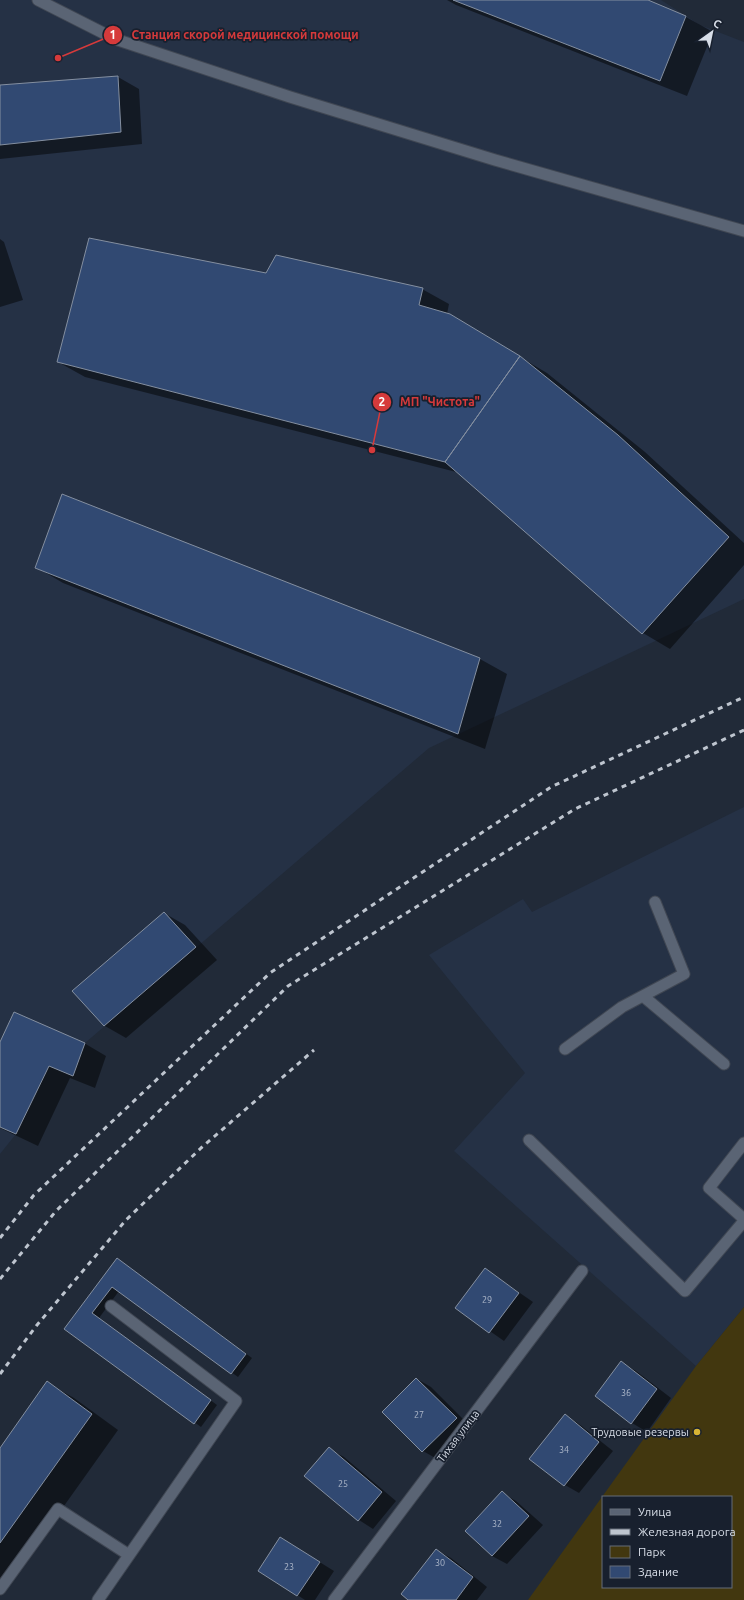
<svg xmlns="http://www.w3.org/2000/svg" width="744" height="1600" font-family="Ubuntu,sans-serif">
  <rect width="100%" height="100%" fill="#212a38"/>
  <path fill="#253145" d="M0,0h661l39,25 44,17v557l-315,149 -344,295 -12,33 -24,-10 -33,68 -16,20z
    M744,807v500l-48,59 -242,-215 71,-78 -96,-118 94,-56 9,13z"/>
  <path fill="#42370f" fill-rule="evenodd" d="M744,1307v293h-216l168,-234zM603,1497h128v90h-128z"/>
  <path fill="#0007" d="M447,0h198l41,17 27,15 -26,64 -231,-91z
    M118,77l21,12 3,55 -142,15v-73z
    M0,239l4,3 19,58 -23,7z
    M266,274l156,15 27,15 -2,10 100,59 98,79 99,91v22l-74,84 -27,-16 -183,-160 -375,-96 -27,-15z
    M63,495l417,164 27,15 -22,75 -422,-166 -27,-16z
    M164,913l21,12 32,35 -91,78 -21,-12 -32,-35z
    M84,1043l22,13 -11,32 -25,-10 -32,68 -38,-18v-84z
    M124,1264l128,94 -14,19 -119,-86 -20,27 118,87 -16,22 -135,-98z
    M485,1269l48,33 -29,39 -47,-33z
    M621,1363l15,8 35,27 -24,34 -15,-9 -36,-27z
    M417,1379l14,8 40,40 -34,32 -14,-8z
    M47,1383l27,15 44,32 -118,166v-147z
    M565,1415l14,9 34,27 -34,42 -14,-8z
    M329,1449l15,8 52,44 -23,28 -14,-9 -53,-44z
    M502,1493l14,8 27,24 -36,39 -15,-8z
    M281,1538l53,33 -19,29h-10l-45,-29z
    M436,1550l15,8 36,29 -10,13h-67z"/>
  <path fill="#314972" stroke="#848fa0" d="M453,0h195l38,16 -26,65z
    M118,76l3,56 -121,13v-60z
    M89,238l177,35 10,-18 147,33 -4,17 31,9 70,42 -75,106 -388,-100z
    M520,356l98,79 111,102 -87,97 -197,-172z
    M62,494l418,164 -22,76 -423,-166z
    M164,912l32,35 -92,79 -32,-35z
    M14,1012l71,31 -12,33 -24,-10 -33,68 -16,-7v-85z
    M117,1258l129,96 -15,20 -119,-87 -20,26 119,87 -17,24 -130,-95z
    M485,1268l34,25 -30,40 -34,-25z
    M621,1361l36,28 -26,35 -36,-28z
    M416,1378l41,40 -35,34 -40,-40z
    M47,1381l45,33 -92,129v-95z
    M565,1414l34,28 -35,44 -35,-27z
    M329,1447l53,45 -24,29 -54,-45z
    M502,1491l27,25 -37,40 -27,-25z
    M280,1537l40,25 -23,34 -39,-25z
    M436,1549l37,28 -17,23h-48l-7,-6z"/>
  <g fill="none" stroke-linecap="round" stroke-linejoin="round">
    <g stroke="#404753" stroke-width="13">
      <path id="service" d="M38,0l77,39 175,58 205,63 249,71
        M643,996l81,68
        M565,1049l57,-42 62,-33 -29,-72
        M529,1140l156,151 59,-70
        M744,1143l-35,45 35,31
        M0,1589l58,-80 71,46
        M98,1600l138,-199 -125,-95"/>
    </g>
    <g stroke="#404753" stroke-width="13">
      <path id="minor" d="M334,1600l248,-329"/>
    </g>
    <use href="#service" stroke="#5a6474" stroke-width="11"/>
    <use href="#minor" stroke="#5a6474" stroke-width="11"/>
    <path stroke="#bec5cf" stroke-width="3" stroke-dasharray="5 5" stroke-linecap="butt" d="M0,1238l34,-43 236,-222 281,-186 193,-90
      M0,1279l56,-68 232,-225 287,-177 169,-79
      M0,1374l37,-49 89,-105 75,-72 113,-98"/>
  </g>
  <circle fill="#d8b434" stroke="#18202e" stroke-width="1.5" cx="697" cy="1432" r="4"/>
  <g text-anchor="middle" stroke-width="3.5" stroke-linejoin="round" paint-order="stroke">
    <g font-size="9" fill="#aeb8ca">
      <text x="487" y="1303">29</text>
      <text x="626" y="1396">36</text>
      <text x="419" y="1418">27</text>
      <text x="564" y="1453">34</text>
      <text x="343" y="1487">25</text>
      <text x="497" y="1527">32</text>
      <text x="440" y="1566">30</text>
      <text x="289" y="1570">23</text>
    </g>
    <g font-size="11" fill="#d7dde7" stroke="#18202e" text-anchor="end">
      <text x="689" y="1436">Трудовые резервы</text>
    </g>
    <g font-size="11" fill="#d7dde7" stroke="#18202e">
      <text transform="translate(458 1436) rotate(-53)" y="4">Тихая улица</text>
    </g>
  </g>
  <path fill="none" stroke="#d63a3b" stroke-width="1.5" d="M58 58L113 35M372 450L382 402"/>
  <g fill="#d63a3b" stroke="#18202e" stroke-width="1.5">
    <circle cx="58" cy="58" r="4"/>
    <circle cx="372" cy="450" r="4"/>
    <circle cx="113" cy="35" r="10"/>
    <circle cx="382" cy="402" r="10"/>
  </g>
  <g font-size="12" text-anchor="middle" font-weight="bold" fill="#fff">
    <text x="113" y="39">1</text>
    <text x="382" y="406">2</text>
  </g>
  <g font-size="12" text-anchor="middle" font-weight="bold" fill="#d63a3b" stroke="#18202e" stroke-width="3.5" stroke-linejoin="round" paint-order="stroke">
    <text x="245" y="39">Станция скорой медицинской помощи</text>
    <text x="440" y="406">МП "Чистота"</text>
  </g>
  <rect x="602" y="1496" width="130" height="92" fill="#18202e" stroke="#646c78"/>
  <rect x="610" y="1509" width="20" height="6" fill="#5a6474" stroke="#646c78"/>
  <text x="638" y="1516" font-size="12" fill="#d7dde7">Улица</text>
  <rect x="610" y="1529" width="20" height="6" fill="#bec5cf" stroke="#646c78"/>
  <text x="638" y="1536" font-size="12" fill="#d7dde7">Железная дорога</text>
  <rect x="610" y="1546" width="20" height="12" fill="#42370f" stroke="#646c78"/>
  <text x="638" y="1556" font-size="12" fill="#d7dde7">Парк</text>
  <rect x="610" y="1566" width="20" height="12" fill="#314972" stroke="#646c78"/>
  <text x="638" y="1576" font-size="12" fill="#d7dde7">Здание</text>
  <g transform="translate(712 32) rotate(33)" stroke="#18202e" stroke-width="3" paint-order="stroke">
  <path d="M0-3L7 15L0 10L-7 15Z" fill="#d7dde7"/>
  <text y="-6" font-size="11" font-weight="bold" text-anchor="middle" fill="#d7dde7">С</text>
  </g>
</svg>
